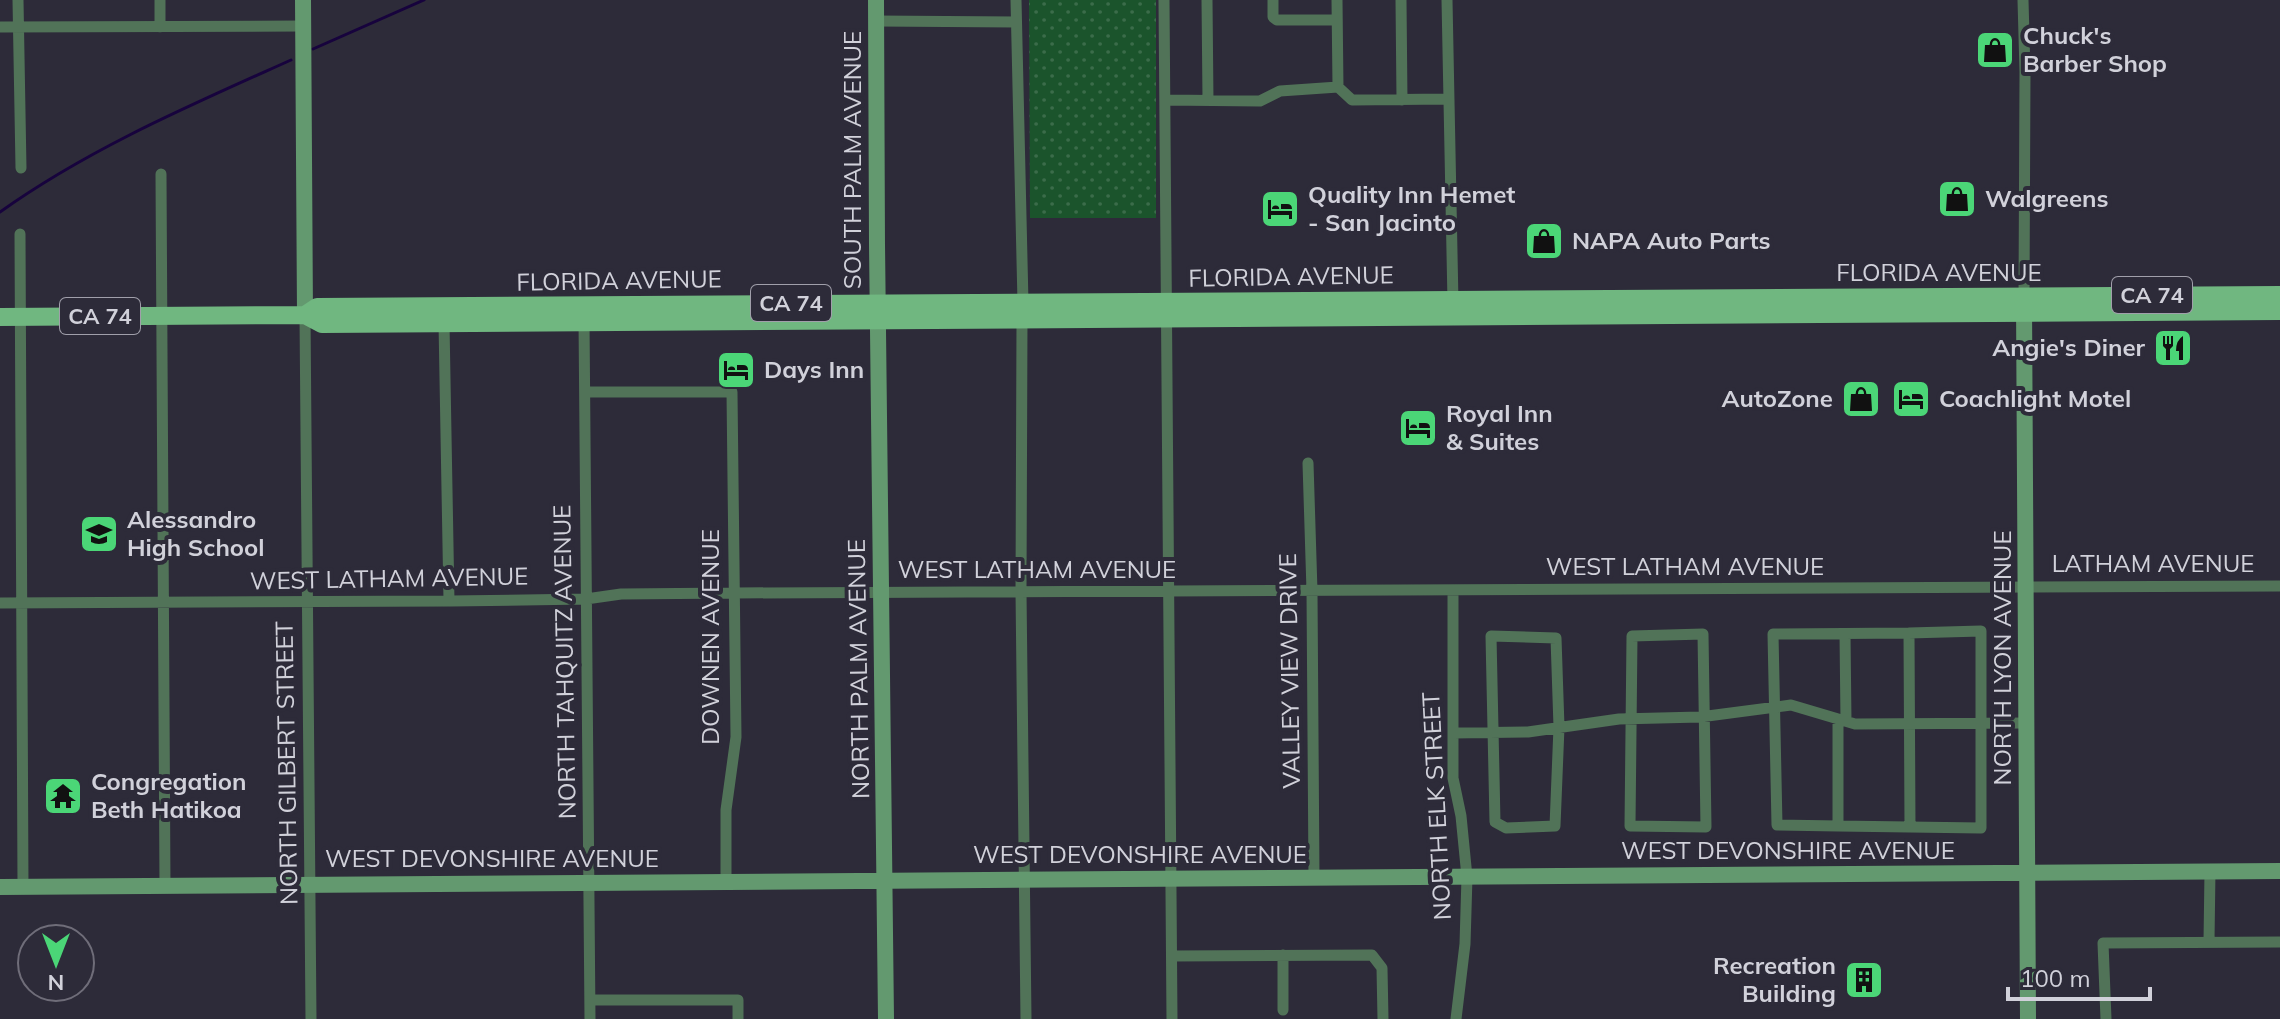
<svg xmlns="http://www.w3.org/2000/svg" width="2280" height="1019" font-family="Mulish,sans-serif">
  <defs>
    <pattern id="grass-dots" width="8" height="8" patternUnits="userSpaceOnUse" patternTransform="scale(2)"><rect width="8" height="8" fill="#1b542c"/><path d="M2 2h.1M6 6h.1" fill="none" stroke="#3b6c4a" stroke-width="1.8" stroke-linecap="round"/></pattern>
  </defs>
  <rect width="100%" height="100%" fill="#2d2b39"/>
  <path fill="url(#grass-dots)" d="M1029,0h127v218h-126z"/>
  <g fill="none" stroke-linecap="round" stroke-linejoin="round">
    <path stroke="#17033d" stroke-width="3" d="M313,49l111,-49
      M0,212c90,-64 191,-107 291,-152"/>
    <path stroke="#517358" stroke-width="11" d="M18,0l3,168
      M160,0v27
      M1016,0l7,303
      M1164,0l8,1019
      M1207,0l1,100
      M1273,0v17l4,3h60
      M1337,0l1,87
      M1401,0l1,100
      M1447,0l6,303
      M2023,0l2,72 -1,224
      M876,21l140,1
      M0,27l303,-1
      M1165,100l95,1 20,-10 58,-4 14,13 95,-1
      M161,174l4,712
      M20,234l3,653
      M305,315l6,704
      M1022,319l-1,273 5,427
      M584,320l6,699
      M444,323l5,278
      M585,392h147l4,345 -10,73v72
      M1308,463l4,128 2,287
      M1453,590v188l8,38 6,61 -2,67 -9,75
      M0,603l451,-2 135,-2 35,-5 114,-1 1545,-7
      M1703,634l3,193 -76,-1 2,-190z
      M1845,634l1,87
      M1491,636l65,2 3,89 -4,99 -49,2 -11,-6z
      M1838,719v107l-61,-1 -4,-191 136,-1
      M1453,733l75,-1 91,-13 81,-2 91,-12 64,19 172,-1
      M1838,826l143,2v-197l-72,2 1,194
      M2209,941l1,-70
      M1283,955v55
      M1172,956l200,-1 10,13 1,51
      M590,1000h148v19
      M2106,1019l-3,-76 177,-1"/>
    <path stroke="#63996f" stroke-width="16" d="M303,0l2,315
      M876,0l1,244 9,775
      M2024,301l4,718
      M0,887l2280,-16"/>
    <path stroke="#70b780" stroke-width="18" d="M305,315l12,-8c655,-4 1309,-9 1963,-12
      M0,317l305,-2 17,9 1958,-13"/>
  </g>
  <defs>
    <g id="shop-square" transform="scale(2)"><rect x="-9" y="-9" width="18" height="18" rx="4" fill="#4bd677" stroke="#2d2b39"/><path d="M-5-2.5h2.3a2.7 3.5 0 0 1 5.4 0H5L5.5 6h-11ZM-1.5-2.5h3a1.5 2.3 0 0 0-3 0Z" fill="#111"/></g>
    <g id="hotel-square" transform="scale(2)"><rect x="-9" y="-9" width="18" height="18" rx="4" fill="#4bd677" stroke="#2d2b39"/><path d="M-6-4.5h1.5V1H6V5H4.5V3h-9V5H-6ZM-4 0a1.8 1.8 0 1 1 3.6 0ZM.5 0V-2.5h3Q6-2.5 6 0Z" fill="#111"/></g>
    <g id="restaurant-square" transform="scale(2)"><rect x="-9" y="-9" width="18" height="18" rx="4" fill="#4bd677" stroke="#2d2b39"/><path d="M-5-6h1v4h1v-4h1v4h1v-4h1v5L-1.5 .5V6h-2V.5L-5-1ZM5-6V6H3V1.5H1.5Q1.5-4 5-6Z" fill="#111"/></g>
    <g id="school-square" transform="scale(2)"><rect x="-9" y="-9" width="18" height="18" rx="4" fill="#4bd677" stroke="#2d2b39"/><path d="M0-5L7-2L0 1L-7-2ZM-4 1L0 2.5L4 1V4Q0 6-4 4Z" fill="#111"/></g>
    <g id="temple-square" transform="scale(2)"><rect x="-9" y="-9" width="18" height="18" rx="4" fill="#4bd677" stroke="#2d2b39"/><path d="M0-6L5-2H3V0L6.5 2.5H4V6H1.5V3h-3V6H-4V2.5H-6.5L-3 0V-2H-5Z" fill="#111"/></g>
    <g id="building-square" transform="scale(2)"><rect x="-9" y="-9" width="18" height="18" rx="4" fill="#4bd677" stroke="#2d2b39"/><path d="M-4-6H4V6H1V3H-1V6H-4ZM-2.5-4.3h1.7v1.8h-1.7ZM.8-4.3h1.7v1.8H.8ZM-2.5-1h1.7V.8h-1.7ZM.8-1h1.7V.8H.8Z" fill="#111"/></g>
  </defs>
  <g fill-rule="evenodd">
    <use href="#shop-square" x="1995" y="50"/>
    <use href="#shop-square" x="1957" y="199"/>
    <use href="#hotel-square" x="1280" y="209"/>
    <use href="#shop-square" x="1544" y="241"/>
    <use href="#restaurant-square" x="2173" y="348"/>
    <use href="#hotel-square" x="736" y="370"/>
    <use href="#shop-square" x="1861" y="399"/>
    <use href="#hotel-square" x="1911" y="399"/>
    <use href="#hotel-square" x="1418" y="428"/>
    <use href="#school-square" x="99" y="534"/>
    <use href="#temple-square" x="63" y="796"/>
    <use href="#building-square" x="1864" y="980"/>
  </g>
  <g text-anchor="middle" stroke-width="8" stroke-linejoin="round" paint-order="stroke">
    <g fill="#2d2b39" stroke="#a09faa" stroke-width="2">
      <rect x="2112" y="277" width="80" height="36" rx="6"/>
      <rect x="751" y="285" width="80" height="36" rx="6"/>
      <rect x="60" y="298" width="80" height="36" rx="6"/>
    </g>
    <g font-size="22" font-weight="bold" fill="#d1d1da">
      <text x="2152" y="303">CA 74</text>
      <text x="791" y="311">CA 74</text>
      <text x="100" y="324">CA 74</text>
    </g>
    <g font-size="24" font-weight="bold" fill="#d1d1da" stroke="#2d2b39" text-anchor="start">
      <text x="2023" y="44">Chuck's<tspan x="2023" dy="28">Barber Shop</tspan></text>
      <text x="1308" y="203">Quality Inn Hemet<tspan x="1308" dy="28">- San Jacinto</tspan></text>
      <text x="1985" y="207">Walgreens</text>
      <text x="1572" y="249">NAPA Auto Parts</text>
      <text x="2145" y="356" text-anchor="end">Angie's Diner</text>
      <text x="764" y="378">Days Inn</text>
      <text x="1833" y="407" text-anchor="end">AutoZone</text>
      <text x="1939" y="407">Coachlight Motel</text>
      <text x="1446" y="422">Royal Inn<tspan x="1446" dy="28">&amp; Suites</tspan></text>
      <text x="127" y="528">Alessandro<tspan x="127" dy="28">High School</tspan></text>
      <text x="91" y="790">Congregation<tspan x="91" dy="28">Beth Hatikoa</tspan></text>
      <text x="1836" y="974" text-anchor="end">Recreation<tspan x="1836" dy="28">Building</tspan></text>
    </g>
    <g font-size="24" fill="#d1d1da" stroke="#2d2b39">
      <text transform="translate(853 160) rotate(-90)" y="8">SOUTH PALM AVENUE</text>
      <text x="1939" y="281">FLORIDA AVENUE</text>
      <text transform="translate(1291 277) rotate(-1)" y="8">FLORIDA AVENUE</text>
      <text transform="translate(619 281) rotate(-1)" y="8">FLORIDA AVENUE</text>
      <text x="2153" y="572">LATHAM AVENUE</text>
      <text x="1685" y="575">WEST LATHAM AVENUE</text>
      <text x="1037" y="578">WEST LATHAM AVENUE</text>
      <text transform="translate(389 579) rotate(-1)" y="8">WEST LATHAM AVENUE</text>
      <text transform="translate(711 637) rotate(-90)" y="8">DOWNEN AVENUE</text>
      <text transform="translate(2003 658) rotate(-90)" y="8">NORTH LYON AVENUE</text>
      <text transform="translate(565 662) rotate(-91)" y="8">NORTH TAHQUITZ AVENUE</text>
      <text transform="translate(859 669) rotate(-91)" y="8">NORTH PALM AVENUE</text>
      <text transform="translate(1290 671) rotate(-91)" y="8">VALLEY VIEW DRIVE</text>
      <text transform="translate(287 763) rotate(-91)" y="8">NORTH GILBERT STREET</text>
      <text transform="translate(1437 806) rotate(-93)" y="8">NORTH ELK STREET</text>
      <text x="1788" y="859">WEST DEVONSHIRE AVENUE</text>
      <text x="1140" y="863">WEST DEVONSHIRE AVENUE</text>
      <text x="492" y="867">WEST DEVONSHIRE AVENUE</text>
    </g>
  </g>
  <g transform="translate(56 963) rotate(180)"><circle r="38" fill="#2d2b39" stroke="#6f6d79" stroke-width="2"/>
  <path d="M0-6L14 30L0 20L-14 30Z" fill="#4bd677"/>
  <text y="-12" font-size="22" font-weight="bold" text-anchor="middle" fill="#d1d1da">N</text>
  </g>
  <path d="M2008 987v12h142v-12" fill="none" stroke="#d1d1da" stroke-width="4"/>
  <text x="2020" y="987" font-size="24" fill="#d1d1da" stroke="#2d2b39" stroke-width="6" paint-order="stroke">100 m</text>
</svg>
